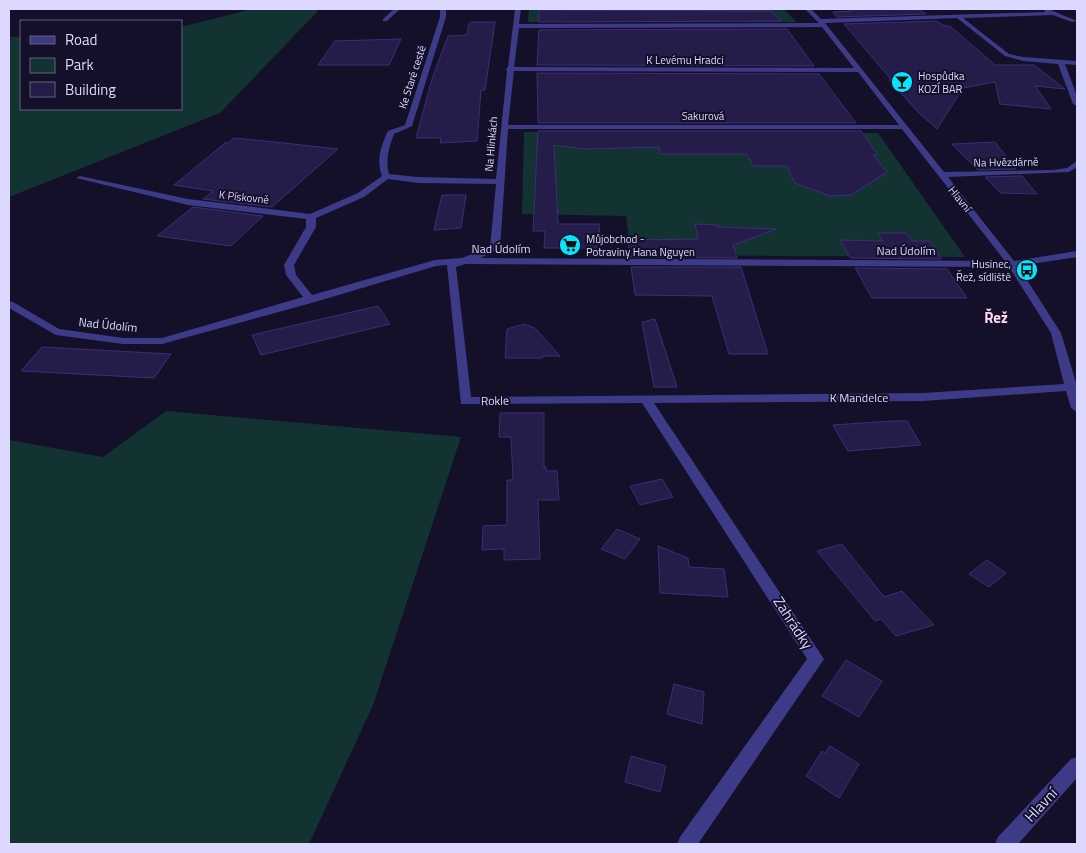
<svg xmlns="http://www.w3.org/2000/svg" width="1086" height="853" font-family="'Titillium Web',sans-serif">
  <rect width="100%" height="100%" fill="#141029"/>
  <path fill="#133332" d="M252,9h66l-2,4 -96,100 -211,84v-160h12v72h160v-82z
    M529,9h254l14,13h-179v-2l-90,2z
    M524,132l354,1 87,124 -334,-2 -5,-39 -104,-2z
    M166,411l295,26 -88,268 -64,139h-300v-404l94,17z"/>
  <path fill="#251c4a" stroke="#3c2e76" d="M849,9h69l8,5 -89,3 -4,-5 19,-1z
    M539,10l232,1 10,10 -242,1z
    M936,21l9,5h5l45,39h39l31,24 -30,-3 16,23 -51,-5 -5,-22 -32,6 -26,41 -19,-17 -29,-32h2l-2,-3 -45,-53z
    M472,22h23l-10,68h-4l-4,51 -37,2 1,-5h-25l16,-59 16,-43 19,-1 2,-12z
    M787,29l27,37 -277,-1 2,-35z
    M401,39l-12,26h-71l17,-24z
    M537,73l282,1 37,49h-318z
    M538,131h323l17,24h-5l14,17 -36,23 -21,1 -35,-13 -8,-17h-34l-6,-12h-87l-1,-7 -76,2 -29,-4 4,79h41l2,24h-57l1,-17h-12z
    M234,138l50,5 54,6 -66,58 -69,-8 10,-8 -39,-6 51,-42h3z
    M995,142l21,27 -38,1 -26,-26z
    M1022,176l15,18 -36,-1 -16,-16z
    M442,195h24l-5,33 -27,2z
    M193,207l70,9 -32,30 -74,-10z
    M695,224l22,1v2l59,2 -43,16 4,13 -107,-1 -2,-17 70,-1z
    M878,233h28l6,8h17l12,18 -91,-1 -10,-18 43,1z
    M631,267h110l27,87h-39l-17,-58 -77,-1z
    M855,268l92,1 20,29h-95z
    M378,306l12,18 -129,31 -9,-20z
    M655,319l22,68h-23l-12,-65z
    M524,324l11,4 25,28h-17l-1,2h-37l2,-29z
    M42,347l129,7 -17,24 -133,-7z
    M500,413h44v54h2v4h11l2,29h-21l2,59 -36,1v-11l-22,1 1,-24 24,-1v-45h6l-2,-43h-12z
    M893,421h14l14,24 -73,6 -15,-26z
    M662,479l11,18 -33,8 -10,-19z
    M617,529l23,10 -15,20 -24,-10z
    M842,544l42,53 18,-6 32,34 -38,11 -15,-17 -6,2 -58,-70z
    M658,546l30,12 1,9 35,2 4,28 -68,-4z
    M987,560l19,13 -17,14 -20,-13z
    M846,660l36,21 -23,36 -37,-21z
    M674,684l30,8 -2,32 -35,-10z
    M830,746l29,18 -20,34 -33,-22 16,-25 3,2z
    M631,756l35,10 -6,26 -35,-10z"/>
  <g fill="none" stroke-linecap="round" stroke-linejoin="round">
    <path fill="#3d3b88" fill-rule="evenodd" d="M394,9h6l-13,12h-4v-2z
      M440,9h6v8l-34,109 -18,8c-5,13 -9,26 -5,40l29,3 78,2 11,-108 -1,-2 2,-2 7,-58h6l-2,15 300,-1 -14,-14h6l10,10 224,-7 -1,-3h4l29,12 -5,1 -19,-7 -90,3 46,36 14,3 54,4v4l-12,-1 12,32v10l-4,-2 -15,-40 -35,-3 -18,-5 -48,-38 -132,5 119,149 109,-2 14,-2 10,-7v6l-8,5 -121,5 66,84 63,-10v6l-59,9 43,67 16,53v26l-6,-4 -5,-17 -143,10 -269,2 170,256 -126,185h-21l3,-7 127,-178 -165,-256 -181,1 -14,-139 -11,1 -121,36 -153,42h-39l-67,-9 -47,-27v-7l4,1 46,27 64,9h39l141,-41 -17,-22 -2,-10 22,-38v-8l-118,-14 -112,-27 4,-2 108,23 122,15 48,-21 24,-17c-6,-15 -1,-31 6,-45l17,-6 35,-108zM822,27l32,41 -340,-1 5,-39zM514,71l344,1 41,53h-391zM508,129h394l103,132 -525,-3 20,-9zM388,179l30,4 78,1 -6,63 -28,11 -27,2 -123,35 -16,-20 -2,-10 22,-38v-9l48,-21zM465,264l544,3 42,66 13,51 -141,9 -452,4 -15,-130z
      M1077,757v21l-59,66h-23l3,-7 73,-78z"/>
  </g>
  <defs>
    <g id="bar-disc" transform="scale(1.125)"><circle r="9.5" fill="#04e6ff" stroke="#141029"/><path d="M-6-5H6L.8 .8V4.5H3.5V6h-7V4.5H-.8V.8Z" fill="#111"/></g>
    <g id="supermarket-disc" transform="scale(1.125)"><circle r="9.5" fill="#04e6ff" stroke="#141029"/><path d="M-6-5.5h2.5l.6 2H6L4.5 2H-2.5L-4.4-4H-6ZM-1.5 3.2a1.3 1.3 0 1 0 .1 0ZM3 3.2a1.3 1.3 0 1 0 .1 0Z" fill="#111"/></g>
    <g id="bus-disc" transform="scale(1.125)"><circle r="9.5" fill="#04e6ff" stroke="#141029"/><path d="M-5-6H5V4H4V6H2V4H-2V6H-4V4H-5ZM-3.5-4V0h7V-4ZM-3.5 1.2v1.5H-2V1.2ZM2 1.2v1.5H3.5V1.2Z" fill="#111"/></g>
  </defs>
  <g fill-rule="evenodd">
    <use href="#bar-disc" x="902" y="82"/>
    <use href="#supermarket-disc" x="570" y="245"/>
    <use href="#bus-disc" x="1027" y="270"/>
  </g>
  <g text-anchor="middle" stroke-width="4" stroke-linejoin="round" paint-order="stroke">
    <g font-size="11" fill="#dcd8ff" stroke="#141029">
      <text x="685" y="64">K Levému Hradci</text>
      <text transform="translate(412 77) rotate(-72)" y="4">Ke Staré cestě</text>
      <text x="703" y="120">Sakurová</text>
      <text transform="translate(491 144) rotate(-85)" y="4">Na Hlinkách</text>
      <text transform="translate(1006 162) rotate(-1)" y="4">Na Hvězdárně</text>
      <text transform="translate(244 197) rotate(6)" y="4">K Pískovně</text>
      <text transform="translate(960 199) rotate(51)" y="4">Hlavní</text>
    </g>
    <g font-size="11" fill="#dcd8ff" stroke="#141029" text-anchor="start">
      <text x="918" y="80">Hospůdka<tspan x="918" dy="13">KOZÍ BAR</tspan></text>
      <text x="586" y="243">Můjobchod -<tspan x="586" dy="13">Potraviny Hana Nguyen</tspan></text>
      <text x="1011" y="268" text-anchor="end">Husinec,<tspan x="1011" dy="13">Řež, sídliště</tspan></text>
    </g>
    <g font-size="12" fill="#dcd8ff" stroke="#141029">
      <text x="501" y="253">Nad Údolím</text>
      <text x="906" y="255">Nad Údolím</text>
      <text transform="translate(108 325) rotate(6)" y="4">Nad Údolím</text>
      <text x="859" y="402">K Mandelce</text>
      <text transform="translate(495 401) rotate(-1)" y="4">Rokle</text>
    </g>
    <g font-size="15" font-weight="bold" fill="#ffdaf2" stroke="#141029">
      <text x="996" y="323">Řež</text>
    </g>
    <g font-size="15" fill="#dcd8ff" stroke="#141029">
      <text transform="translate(793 623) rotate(57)" y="5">Zahrádky</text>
      <text transform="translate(1041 805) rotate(-47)" y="5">Hlavní</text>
    </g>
  </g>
  <rect width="1086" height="853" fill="none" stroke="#dcd8ff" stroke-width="20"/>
  <rect x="20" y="20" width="162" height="90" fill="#141029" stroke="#64607f"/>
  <rect x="30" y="36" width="25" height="8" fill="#3d3b88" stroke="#64607f"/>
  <text x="65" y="45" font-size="15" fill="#dcd8ff">Road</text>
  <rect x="30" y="58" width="25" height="15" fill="#133332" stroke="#64607f"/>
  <text x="65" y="70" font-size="15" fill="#dcd8ff">Park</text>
  <rect x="30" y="82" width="25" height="15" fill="#251c4a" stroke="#64607f"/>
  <text x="65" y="95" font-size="15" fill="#dcd8ff">Building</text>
</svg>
